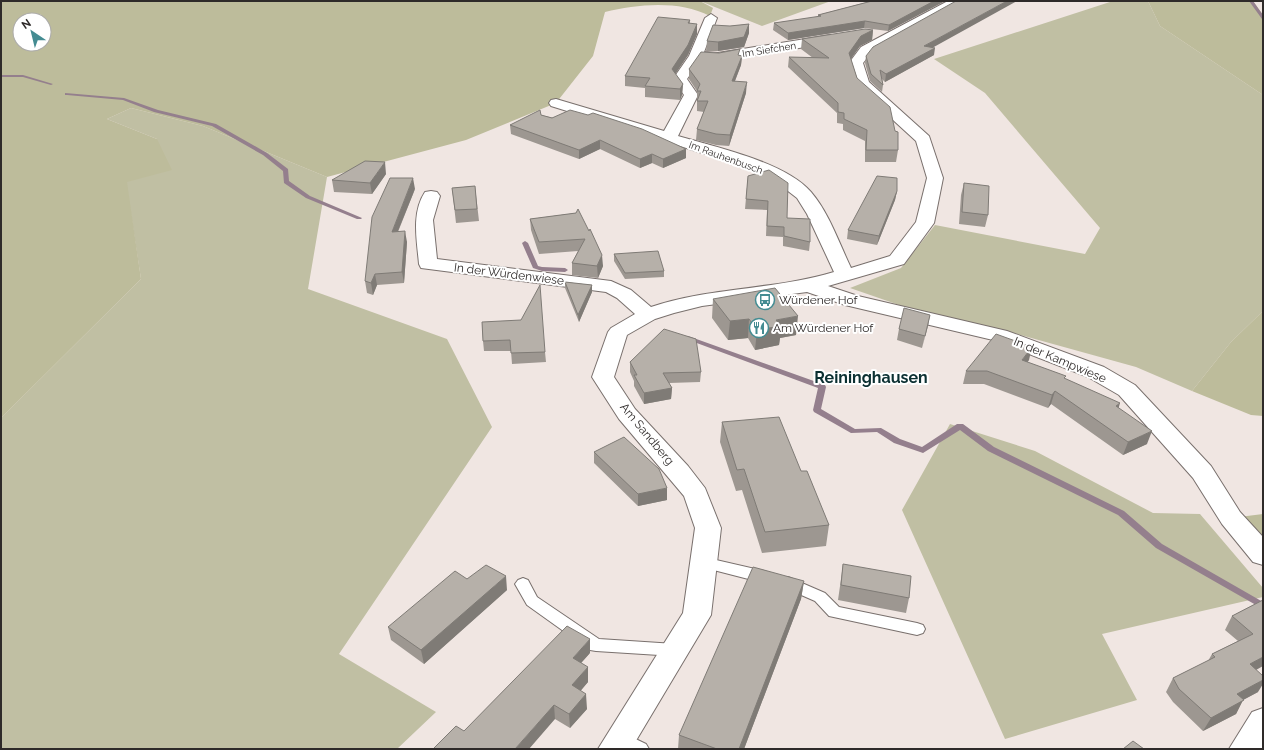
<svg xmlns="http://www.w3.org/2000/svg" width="1264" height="750" font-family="Raleway,sans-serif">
  <rect width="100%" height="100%" fill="#f0e6e2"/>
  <path fill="#c0bfa3" d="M700,1h131l-69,25z
    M1113,1h35l12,25 103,69v216l-32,31 -39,49 -56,-24 -126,-35 -108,-26 -52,-18 51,-20 34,-43 150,29 15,-26 -115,-135 -51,-34z
    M131,108l72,18 124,51 -19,112 139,50 45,88 -153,227 97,58 -39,37h-396v-331l140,-139 -15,-97 31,-43 -50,-20z
    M950,424l85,27 118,62 47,1 63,74v9l-161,37 35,66 -132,39 -103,-229z"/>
  <path fill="#bdbc9b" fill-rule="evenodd" d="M1,1h699l13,7 -3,8c-31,-16 -72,-12 -105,-4l-12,44 -37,47 -90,37 -139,37 -124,-51 -72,-18 -24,11 50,20 15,31 -45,12 14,97 -140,139zM20,20h24v24h-24z
    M1148,1h105l10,14v80l-103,-69z
    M1263,311v105l-12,-1 -59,-24 39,-49z
    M1263,514v41l-32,-37z"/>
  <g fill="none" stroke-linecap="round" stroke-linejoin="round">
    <path fill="#947f8d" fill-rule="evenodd" d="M1249,1h4l10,14v4h-1z
      M1,75h22l30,9 -2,1 -28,-8h-22z
      M65,93l59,5 34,12 58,14 51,29 21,16 1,12 21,15 52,22 -1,1h-4l-51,-21 -22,-15 -1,-12 -20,-16 -51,-29 -58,-14 -31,-12 -56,-5h-2z
      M525,241l3,2 10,23 4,1 23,1 3,2 -3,2 -23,-1 -9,-3 -11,-25z
      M688,336l137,49 1,2 -5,22 34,20 26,-1 19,11 22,8 35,-23h6l31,23 130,64 38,33 101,58v7l-107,-61 -38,-33 -130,-64 -28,-21 -37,23 -29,-10 -17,-11 -26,1 -37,-21 -1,-2 5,-22 -132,-49 -1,-1z"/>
    <g stroke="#79706d" stroke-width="2">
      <path id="lane" d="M703,557l61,14 5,2 3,4 -3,4 -5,2 -66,-17 -2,-4 2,-4z
        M788,577l37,16 14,14 78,16 6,2 2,4 -2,4 -6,2 -88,-19 -14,-15 -32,-14 -3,-4 3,-4z
        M523,578l5,2 9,17 62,42 76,5 6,1 2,5 -2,5 -6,1 -79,-5 -6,-1 -63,-45 -12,-21 3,-4z
        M621,732l25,12 3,5c-13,0 -31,1 -37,-9l3,-5z"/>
    </g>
    <g stroke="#79706d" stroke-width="2">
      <path id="street" d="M948,1h15l-92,52 -8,10 6,19 60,54 14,42 -9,45 -30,41 -76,22 30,10 149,35 97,36 31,18 76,81 29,46 23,25v28l-10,-3 -31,-38 -29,-46 -74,-83 -31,-18 -95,-37 -148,-35 -38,-13 -105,14 -28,7 -19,6 -28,16 -13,42 21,32 53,57 17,22 16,40 -10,87 -80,134h-33l85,-136 12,-85 -11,-32 -65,-77 -27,-42 16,-45 3,-4 24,-14 -18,-16 -11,-6 -185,-24 -2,-4c-2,-23 -8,-51 6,-72l6,-1 6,1 3,4 -7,24 4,39 174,22 20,9 20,17c59,-20 123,-17 183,-35l-27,-58 -10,-16 -22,-17 -34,-16 -190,-59 -2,-3 2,-3 5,-1 108,32 20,-36 -11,-16 16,-23 16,-38 6,-4 6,4 -13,34 14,1 112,-18 6,4 -6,4 -112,18 -18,-1 -13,19 11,16 -20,41c37,11 107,26 133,56 18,21 28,51 40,76l39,-12 26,-34 11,-44 -11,-37 -59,-54 -8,-24 12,-16z
        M1263,708v41h-34l23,-37z"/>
    </g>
    <use href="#lane" fill="#fff" fill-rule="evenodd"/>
    <use href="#street" fill="#fff" fill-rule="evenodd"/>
  </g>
  <path fill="#9d9791" d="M871,1h74l-57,30 -24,-3 -76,12 -15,-10 1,-7 44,-6v-2z
    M690,20v4h7v10l-9,21 -13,19 8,10 -1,11 -2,5 -35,-3v-9l-20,-2v-10z
    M749,24v9l-5,14 -26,4h-12l1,-10 23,-15z
    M873,30l-1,10 -12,6 -9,13 6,19 41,72 -2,12h-31v-21l-22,-11v-6l-6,-1v-10l-49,-46 1,-10 24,1 -12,-9 1,-10z
    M932,48l2,7 -49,27 -3,-3 1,6 -1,7 -12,-11 -5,-18 1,-7z
    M740,55l2,1 -1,9 -6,16 11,12 -17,53 -13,-1 -20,-5 1,-11 7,-17 -7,-1v-20l-8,-12v-10z
    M541,115l145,34v9l-23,10 -11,-5 -12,5 -40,-19 -21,10 -68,-25 -1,-9z
    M386,174l-14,20 -38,-2 -2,-12z
    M748,176l39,42 23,24 -1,9 -26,-5v-9l-17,-1 1,-26 -22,-1z
    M964,183l24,32 -3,12 -26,-3 2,-29z
    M475,186l4,35 -23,2 -4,-35z
    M415,189l-17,43 9,10 -3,41 -27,2 -4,10 -6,-2 -2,-12z
    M897,191l-2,9 -18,45 -30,-6 1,-9z
    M576,213l27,53 -5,12 -26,-3v-12l6,-12 -39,3 -8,-24 -1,-11z
    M614,254l50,17v6l-39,2 -11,-18z
    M565,282l27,3v7l-13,30 -14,-34z
    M713,299l83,36 -16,3 -1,7 -24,5 -7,-12 -20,2 -16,-22z
    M930,315l-8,33 -25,-8 2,-11z
    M482,322l63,30 1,10 -34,2 -1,-13h-27l-1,-10z
    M1029,360l-2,2 38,17 54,29 28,36 -24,11 -72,-51 -3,4 -64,-24h-21l3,-13z
    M630,362l71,10 -1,10 -31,1 3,5 -1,11 -27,5 -10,-18v-5l-4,-9z
    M722,422l79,49 28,54 -3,21 -64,7 -20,-63 -6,1 -16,-49z
    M594,452l73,48 -29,6 -44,-43z
    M843,564l66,34 -3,15 -68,-13 3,-21z
    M467,579l40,11 -83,74 -33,-24 -3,-13z
    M804,581l-3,18 -57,150h-66l1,-14z
    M1263,600l-7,70 2,22 -15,8 -7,14 -33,17 -30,-29 -7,-10 7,-14 35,-17 4,-7 26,-13 -13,-11 7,-14z
    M590,653l-9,10 7,19 -8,9 7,18 -17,19 -15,-9 -91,12z"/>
  <path fill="#7f7b76" d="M934,1h11l-57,30 1,-6z
    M1007,1h10l-94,52 1,-7z
    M865,21l-1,7 -76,12v-7z
    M697,24v10l-9,21 -16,24v-10z
    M749,24v9l-5,14 -26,4v-9z
    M873,30l-1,10 -12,6 -12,17 1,-10 12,-17z
    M935,48l-1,7 -49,27 1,-8z
    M742,56l-1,9 -10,26 1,-10z
    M747,82l-1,11 -17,53 1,-11z
    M683,84l-1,11 -2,5v-11z
    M600,140v9l-21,10v-9z
    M686,149v9l-23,10v-9z
    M652,154v9l-12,5v-9z
    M385,162l1,12 -14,20 -2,-11z
    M413,178l2,11 -22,54 -1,-11z
    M897,191l-2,9 -18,45 2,-9z
    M405,231l2,11 -3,41 -2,-11z
    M602,255l1,11 -5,12 -1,-12z
    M375,274l2,11 -4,10 -2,-12z
    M592,285v7l-13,30 -1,-7z
    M930,315l-2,11 -6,22 3,-12z
    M798,316l-2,19 -16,3 -1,7 -24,5 2,-20 19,-10z
    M749,319l-1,19 -20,2 2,-19z
    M1032,347l-3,13 -10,13 3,-13z
    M672,388l-1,11 -27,5v-11z
    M1055,391l-4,13 -3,4 4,-13z
    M1120,403l-4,14v-11z
    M1152,431l-5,13 -24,11 5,-13z
    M667,488v12l-29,6v-12z
    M506,576l1,14 -83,74 -3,-14z
    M804,581l-3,18 -57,150h-5z
    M590,639v14l-17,19v-14z
    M1263,657v9l-21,12 8,-14z
    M588,667v15l-15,18 -1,-15z
    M1263,680v4l-5,8 -15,8 -7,14 -33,17 8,-13 26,-24z
    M586,694l1,15 -17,19 -1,-14z
    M554,705l1,14 -26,30h-14z"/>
  <path fill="#b6b0a9" stroke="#7f7b76" d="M872,1h62l-45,24 -24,-4 -77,12 -14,-10 47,-7 -3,-1z
    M956,1h51l-83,45 11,2 -49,26 -6,-4 3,15 -12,-11 -5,-18 7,-9z
    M658,17l32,3 -2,3 9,1 -9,21 -16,24 11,15 -3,5 -35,-3 5,-8 -25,-2z
    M749,24l-5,13 -26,5 -11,-1 6,-16 17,1z
    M865,29l8,1 -12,6 -12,17 8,25 33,29 5,24 3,1v18h-32l1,-20 -23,-11v-6l-6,-1v-9l-49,-46 40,1 -27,-19z
    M740,49l-2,6 4,1 -10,25 15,1 -17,53 -14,-1 -19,-5 11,-28h-11l4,-10h-4l3,-7 -11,-15 12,-17 18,1z
    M540,110l1,5 11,3 18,-8 18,5 5,-2 49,16 44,20 -23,10 -11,-5 -12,5 -40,-19 -21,10 -69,-25z
    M365,161l20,1 -15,21 -38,-3z
    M769,170l19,13 -1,35 23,1v23l-26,-6v-9l-17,-1 1,-25 -22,-2 2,-23z
    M877,176l20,2v13l-18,45 -31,-6z
    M390,178h23l-21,54 13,-1 -3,41 -27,2 -4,9 -6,-2 7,-64z
    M964,183l25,3 -1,29 -26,-3z
    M475,186l2,23 -22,1 -3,-22z
    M578,209l11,22 1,-2 12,26 -5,11 -25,-3 13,-24 -46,3 -9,-23 46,-6z
    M658,251l6,20 -39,2 -11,-19z
    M565,282l27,3 -14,30z
    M540,285l5,67 -34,1 -1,-13 -27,1 -1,-19 39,-2z
    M775,288l23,28 -22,4 5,6 -24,4 -8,-11 -19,2 -17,-22z
    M904,308l26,7 -5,21 -26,-7z
    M664,329l32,10 5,33 -38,1 9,15 -28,5 -10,-18h3l-7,-13z
    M996,334l36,13 -10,13 44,16 -2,2 56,25 -4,3 36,25 -24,11 -73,-51 -3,4 -65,-24h-21z
    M779,417l22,54h6l22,54 -64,7 -21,-63 -7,1 -15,-48z
    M624,437l35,32 8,19 -29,6 -44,-42z
    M843,564l68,12 -2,22 -68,-13z
    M486,565l20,11 -85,74 -33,-23 67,-56 12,8z
    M753,567l51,14 -65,168h-22l-38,-14z
    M1263,600v57l-13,7 13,12v4l-26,14 7,6 -33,18 -32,-29 -6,-11 42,-21 -3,-3 41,-20 -21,-18z
    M567,626l23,13 -17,19 15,9 -16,18 14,9 -17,20 -15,-9 -39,44h-82l23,-23 8,5z
    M1133,741l11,8h-21z"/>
  <defs>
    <g id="bus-ring" transform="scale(1)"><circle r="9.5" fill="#fff" stroke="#448c92" stroke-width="1.5"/><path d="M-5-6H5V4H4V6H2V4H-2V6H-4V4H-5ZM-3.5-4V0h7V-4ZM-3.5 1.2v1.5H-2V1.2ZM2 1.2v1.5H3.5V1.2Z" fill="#448c92"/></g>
    <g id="restaurant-ring" transform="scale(1)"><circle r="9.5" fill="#fff" stroke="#448c92" stroke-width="1.5"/><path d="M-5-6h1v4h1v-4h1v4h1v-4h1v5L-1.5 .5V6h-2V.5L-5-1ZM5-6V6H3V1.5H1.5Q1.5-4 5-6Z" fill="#448c92"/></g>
  </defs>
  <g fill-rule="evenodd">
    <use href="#bus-ring" x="765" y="300"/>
    <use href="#restaurant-ring" x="759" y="328"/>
  </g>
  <g text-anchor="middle" stroke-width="4" stroke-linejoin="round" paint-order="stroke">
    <g font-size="10" fill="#2e2a29" stroke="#fff">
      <text transform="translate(769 49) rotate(-9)" y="4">Im Siefchen</text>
      <text transform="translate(726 157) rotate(20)" y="4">Im Rauhenbusch</text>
    </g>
    <g font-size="12" fill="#2e2a29" stroke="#fff">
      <text transform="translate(509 274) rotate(7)" y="4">In der Würdenwiese</text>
      <text transform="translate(1060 360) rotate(23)" y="4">In der Kampwiese</text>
      <text transform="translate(647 434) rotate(50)" y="4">Am Sandberg</text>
    </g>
    <g font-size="12" fill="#2e2a29" stroke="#fff" text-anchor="start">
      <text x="779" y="304">Würdener Hof</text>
      <text x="773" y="332">Am Würdener Hof</text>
    </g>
    <g font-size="16" font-weight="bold" fill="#0c3032" stroke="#fff">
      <text x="871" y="383">Reininghausen</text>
    </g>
  </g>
  <rect width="1264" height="750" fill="none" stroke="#2e2a29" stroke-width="4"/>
  <g transform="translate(32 32) rotate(325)"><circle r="19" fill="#ffffff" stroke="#abaaa9"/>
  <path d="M0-3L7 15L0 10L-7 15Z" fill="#448c92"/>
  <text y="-6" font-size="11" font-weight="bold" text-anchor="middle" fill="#2e2a29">N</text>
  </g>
</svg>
